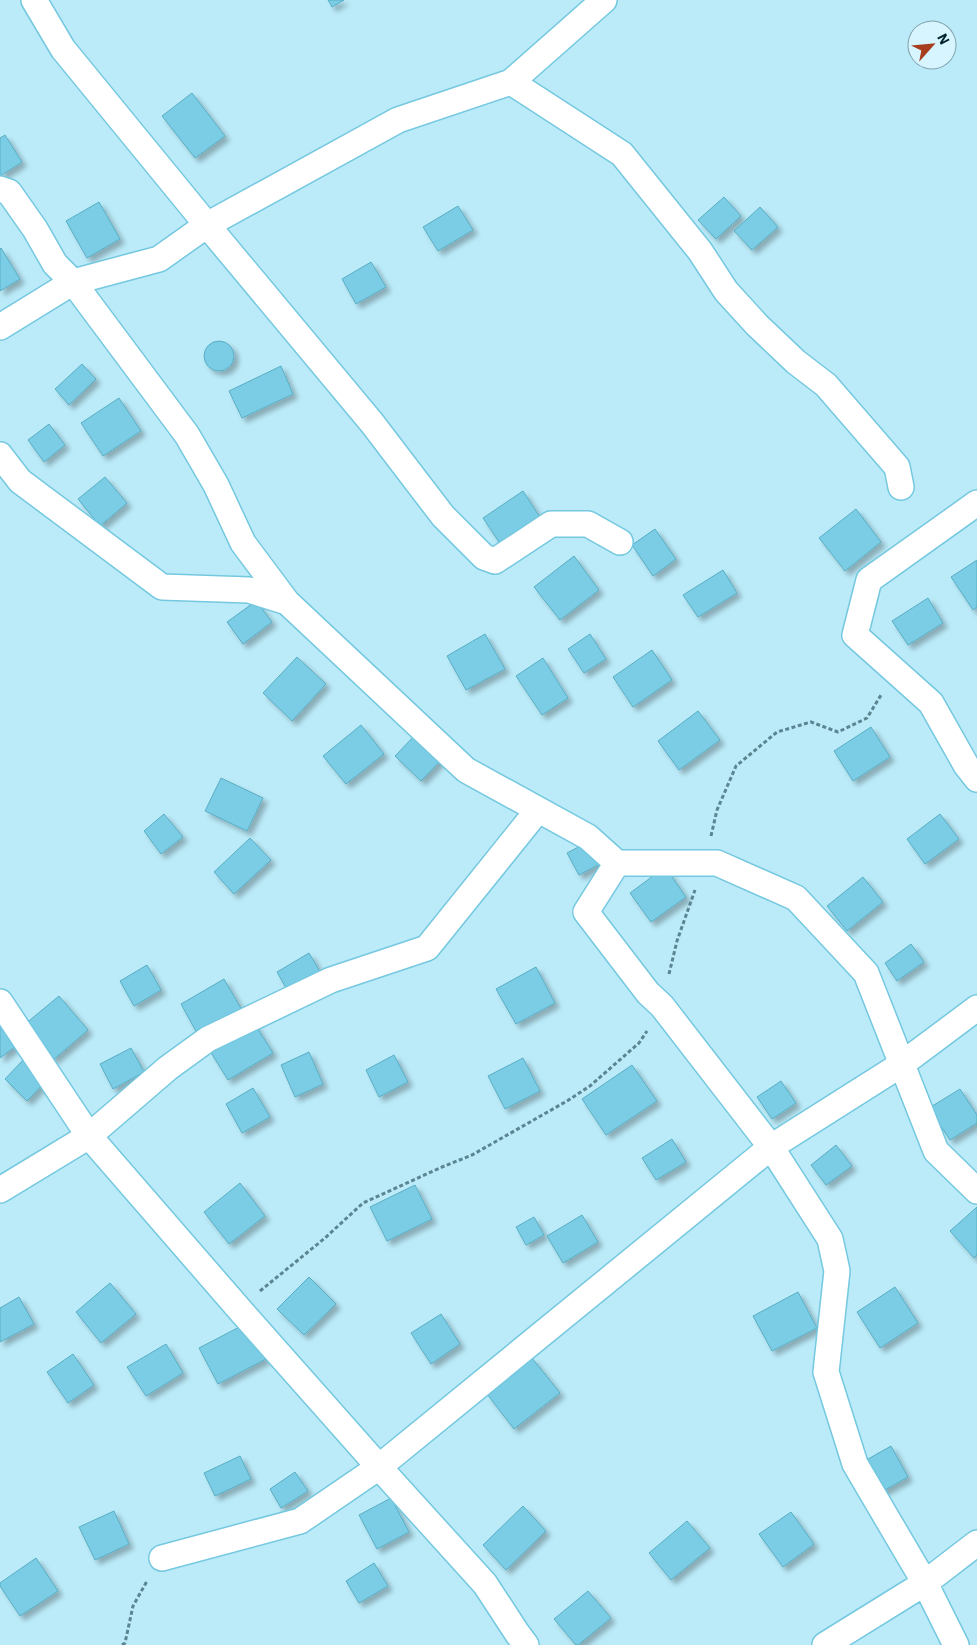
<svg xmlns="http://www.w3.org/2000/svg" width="977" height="1645" font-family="'IBM Plex Sans',sans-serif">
  <defs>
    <filter id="shadow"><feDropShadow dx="4.5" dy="4.5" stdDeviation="2.5" flood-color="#0004"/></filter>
  </defs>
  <rect width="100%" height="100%" fill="#bbebf9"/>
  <path fill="#7acde5" stroke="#59adc3" filter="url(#shadow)" d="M328,0h16l-12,7z
    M192,93l33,43 -30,22 -33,-42z
    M5,135l17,27 -22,14v-38z
    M724,197l17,19 -25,23 -18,-19z
    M99,202l21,37 -33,19 -21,-37z
    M458,206l15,24 -35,21 -15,-24z
    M760,207l18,20 -26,23 -18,-19z
    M1,248l19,31 -20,12v-42z
    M371,262l15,25 -30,17 -14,-25z
    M204 356a15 15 0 1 1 30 0a15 15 0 1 1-30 0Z
    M82,364l14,15 -27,26 -14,-16z
    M281,366l12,28 -51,24 -13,-27z
    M119,398l22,33 -38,25 -22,-33z
    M49,424l16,21 -21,17 -16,-22z
    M105,477l22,26 -27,23 -22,-27z
    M523,491l20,31 -40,26 -20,-30z
    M856,509l25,33 -36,29 -26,-33z
    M655,529l21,30 -23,17 -21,-31z
    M574,556l25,34 -39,30 -26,-33z
    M977,560v47l-4,3 -22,-33z
    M723,570l14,23 -39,24 -15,-22z
    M928,598l15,25 -35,22 -16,-24z
    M256,601l16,21 -29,22 -16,-22z
    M485,634l20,35 -39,21 -19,-34z
    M590,634l16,25 -22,14 -16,-24z
    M652,650l20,30 -39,27 -20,-30z
    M297,657l29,27 -34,37 -29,-28z
    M543,658l25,40 -26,17 -26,-39z
    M698,711l22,29 -41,30 -21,-29z
    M361,725l23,29 -38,30 -23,-28z
    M871,727l19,30 -37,24 -19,-30z
    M418,732l25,26 -22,23 -26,-25z
    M221,778l42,20 -16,33 -42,-20z
    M164,814l19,23 -22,17 -17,-23z
    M940,814l19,25 -34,25 -18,-25z
    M250,838l21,22 -37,34 -20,-22z
    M588,842l12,22 -21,11 -12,-22z
    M665,867l21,30 -35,25 -21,-29z
    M863,877l20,25 -36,29 -20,-25z
    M911,944l13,18 -27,19 -12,-18z
    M309,953l13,22 -32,20 -13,-23z
    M147,965l14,25 -27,16 -14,-25z
    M536,967l19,36 -39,21 -20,-35z
    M224,979l18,31 -44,25 -17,-31z
    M59,996l29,34 -35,30 -29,-35z
    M254,1023l19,30 -45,27 -18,-29z
    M0,1025l16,21 -16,12z
    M131,1048l13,24 -31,17 -13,-25z
    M309,1052l14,32 -28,13 -14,-32z
    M394,1055l14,27 -29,15 -13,-27z
    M25,1058l22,22 -20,21 -22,-22z
    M523,1058l17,33 -35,18 -17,-33z
    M632,1065l25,36 -51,34 -24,-36z
    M781,1081l15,22 -24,16 -15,-22z
    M253,1088l17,29 -28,16 -16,-29z
    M960,1089l17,26v8l-27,17 -21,-32z
    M672,1139l14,23 -30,18 -14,-22z
    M836,1145l16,21 -26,19 -15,-20z
    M240,1183l25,33 -36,28 -25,-32z
    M415,1185l17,34 -45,22 -17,-34z
    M977,1207v48l-3,3 -24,-27z
    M582,1215l16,27 -35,21 -16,-27z
    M534,1217l10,18 -18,10 -10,-18z
    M309,1277l27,27 -32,31 -27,-26z
    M110,1283l26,31 -35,29 -25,-31z
    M895,1287l23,36 -38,25 -23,-36z
    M798,1292l19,36 -45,23 -19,-35z
    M19,1297l15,27 -34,18v-34z
    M441,1314l19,30 -29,20 -20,-31z
    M247,1323l19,36 -48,25 -19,-36z
    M166,1344l17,29 -37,23 -19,-29z
    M73,1354l21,31 -26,18 -21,-31z
    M532,1358l28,35 -46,36 -27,-35z
    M891,1446l17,31 -30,17 -17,-31z
    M240,1456l11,23 -36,17 -11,-23z
    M295,1472l13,19 -27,17 -11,-19z
    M391,1498l18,34 -32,17 -18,-34z
    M523,1506l23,25 -40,39 -23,-25z
    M114,1511l15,33 -34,16 -16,-33z
    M791,1512l23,32 -31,23 -24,-33z
    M687,1521l23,27 -39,32 -22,-27z
    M36,1558l22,33 -38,25 -20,-30v-3z
    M374,1563l14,23 -29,17 -13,-22z
    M588,1591l23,27 -33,27h-2l-22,-26z"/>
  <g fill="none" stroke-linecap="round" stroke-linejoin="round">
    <g stroke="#74c8df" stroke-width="28">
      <path id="minor" d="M34,0l29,49 144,176 165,198 71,93 41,41 11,4 56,-37h37l32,18
        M511,82l111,72 78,97 26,40 31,34 39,37 30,23 71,82 4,20
        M0,189l9,3 26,37 20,35 18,18 114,153 29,50 27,58 44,59
        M0,327l73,-45 86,-23 48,-34 191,-105 113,-38 93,-82
        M0,455l20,26 142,106 87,3 38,12 179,168 122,67 29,26h100l79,35 70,75 70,178 41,40
        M977,503l-108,77 -14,55 76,68 35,62 11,14
        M617,863l-31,49 62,81 14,13 109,141 59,92 7,32 -11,101 29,92 70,119 31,62
        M0,1002l89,134 151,174 139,157 106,117 32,49 9,12
        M0,1190l89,-54 79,-68 40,-29 123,-59 96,-32 111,-138
        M162,1558l138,-37 79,-54 392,-320 131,-83 75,-56
        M825,1645l100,-62 52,-40"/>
    </g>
    <path stroke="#5b8590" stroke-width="3" stroke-dasharray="4 2.5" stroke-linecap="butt" d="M711,836l6,-26 19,-44 41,-34 34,-10 27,10 29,-14 14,-23
      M669,974l8,-33 18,-51
      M260,1291l65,-53 38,-35 79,-36 30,-12 95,-54 23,-15 49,-43 8,-12
      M122,1645l3,-2 8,-37 14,-25"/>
    <use href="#minor" stroke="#fff" stroke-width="25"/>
  </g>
  <g transform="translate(932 45) rotate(63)"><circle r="24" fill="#d6f5ff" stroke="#80a1ab"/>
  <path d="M0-4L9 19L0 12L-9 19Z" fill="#a63e1d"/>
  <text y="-8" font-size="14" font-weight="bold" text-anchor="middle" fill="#00242d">N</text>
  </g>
</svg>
